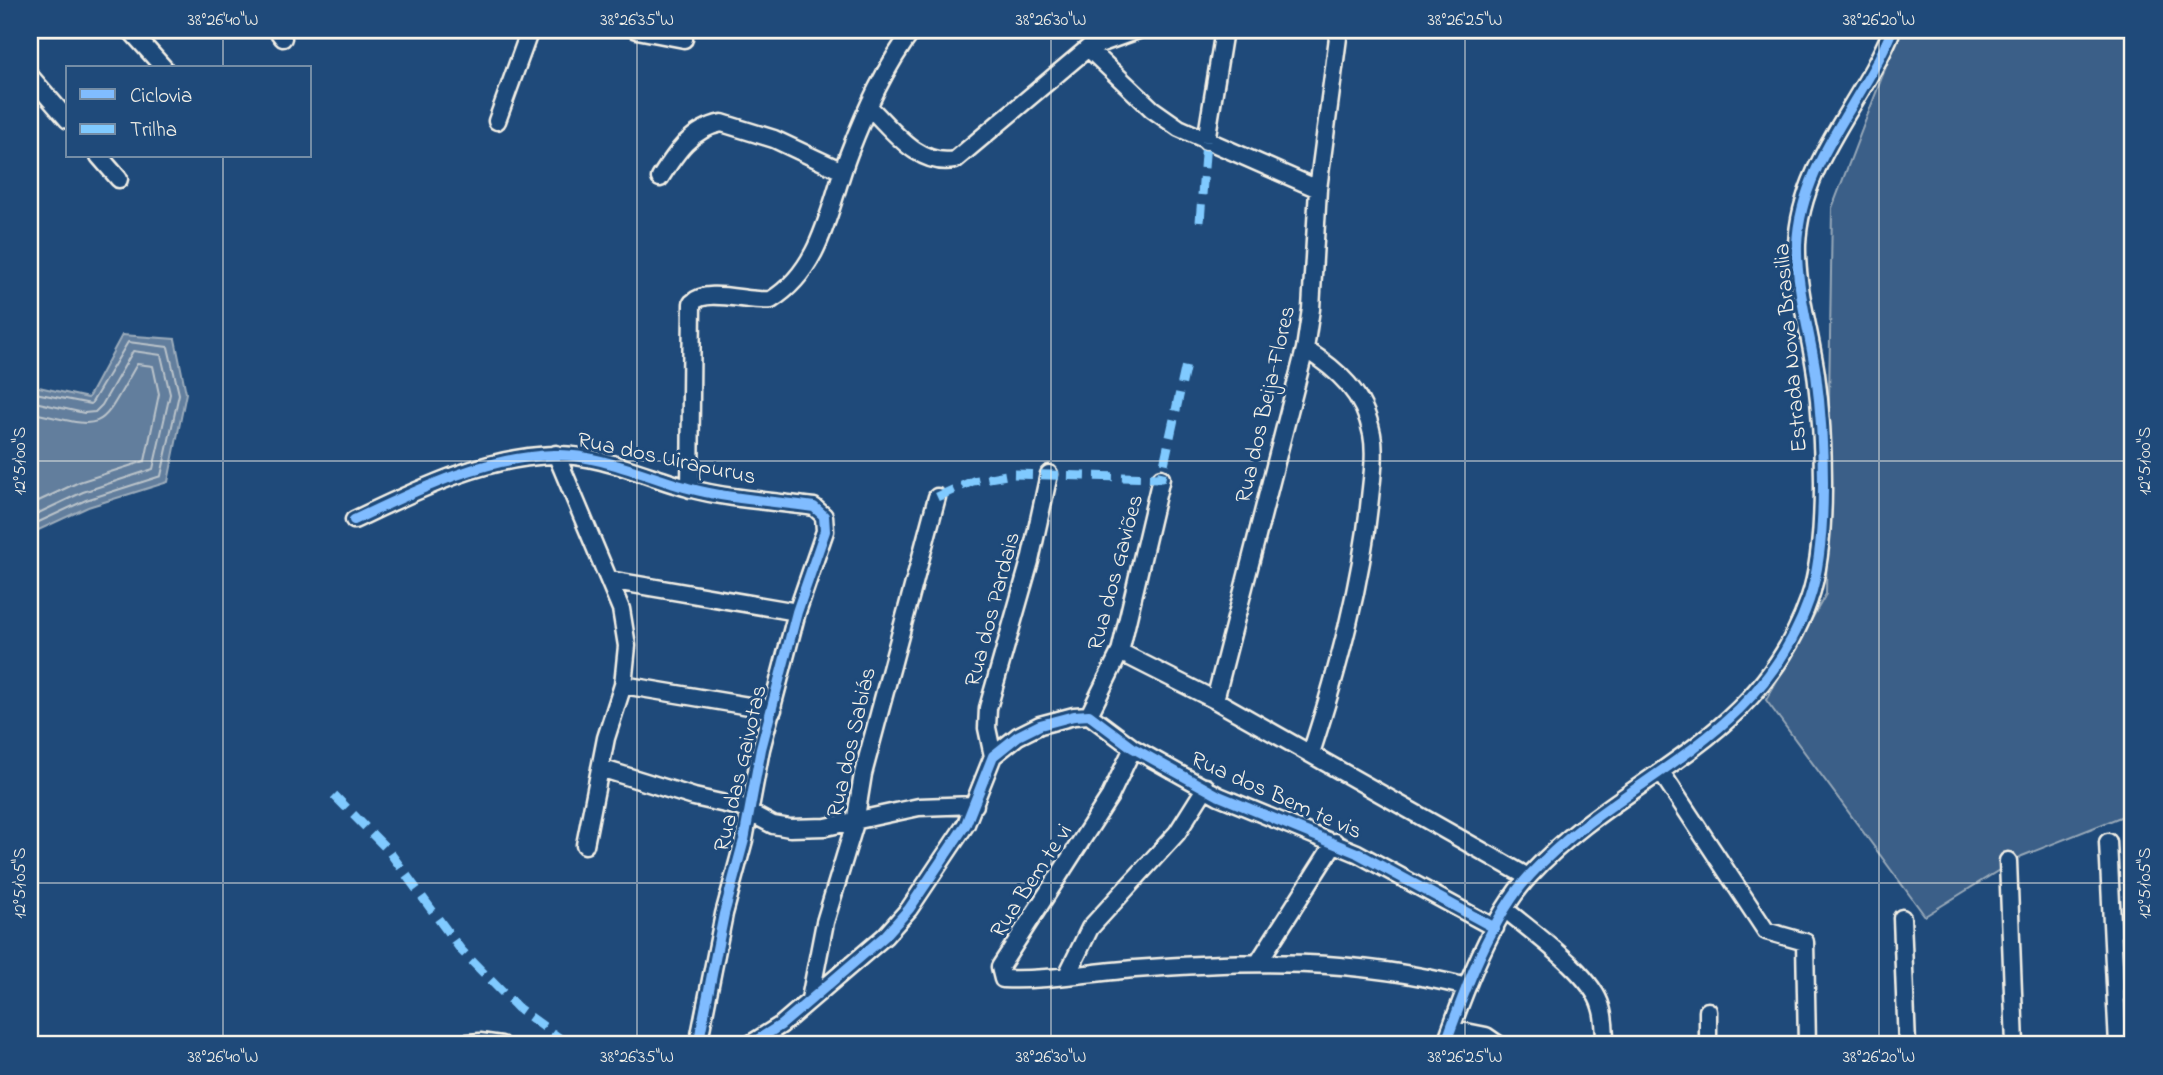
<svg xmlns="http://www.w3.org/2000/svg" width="2163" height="1075" font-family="'Indie Flower',sans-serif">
  <rect width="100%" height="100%" fill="#1f4a7a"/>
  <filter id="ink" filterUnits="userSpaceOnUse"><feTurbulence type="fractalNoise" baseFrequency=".0143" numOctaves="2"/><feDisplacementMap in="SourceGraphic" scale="14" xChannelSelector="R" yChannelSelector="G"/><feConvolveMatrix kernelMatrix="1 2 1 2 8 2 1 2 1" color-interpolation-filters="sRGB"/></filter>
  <g filter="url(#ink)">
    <path fill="#3a5f88" stroke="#97a8b8" stroke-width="2" d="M1900,30h233v782l-111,44 -97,60 -159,-216 60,-106 6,-386z"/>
    <path fill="#627e9d" stroke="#9cacbb" stroke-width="2" d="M122,335l53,4 11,54 -18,89 -80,25 -58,27v-149l58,13z"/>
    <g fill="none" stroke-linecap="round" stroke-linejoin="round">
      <path stroke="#bac3ca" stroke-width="2" d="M30,392l61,12 37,-62 40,5 11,47 -18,82 -75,24 -56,26
        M30,401l54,12 11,-1 7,-7 31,-54 28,4 9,39 -17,75 -70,23 -53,25
        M30,412c79,18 67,21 107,-48l16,2 6,28 -14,67 -66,21 -49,23"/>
      <g stroke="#f4f1e8" stroke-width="21">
        <path id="street" d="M130,30l34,38
          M277,30l6,8
          M637,30l47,9
          M1088,48l64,61 27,19 139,61
          M30,76l38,44
          M869,107c24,23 49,60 86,53l133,-112 50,-18
          M497,121l33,-91
          M1206,141l18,-111
          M99,156l20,23
          M660,178c16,-25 31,-49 62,-55l52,16 68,32
          M1305,349c33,21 59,44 67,85 4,20 0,44 -2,64 -9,87 -32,172 -59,255
          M556,454l65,155 6,37 -4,39 -17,53 -21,107
          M690,489l2,-186c15,-16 57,0 79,-3 52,-32 58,-95 78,-147 17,-44 36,-86 64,-123
          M354,520c63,-30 129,-63 200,-65 41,-2 94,22 134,33 40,11 85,13 126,19l10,9 1,15 -28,81 -36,137 -17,91 -20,74 -26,131
          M609,580l188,32
          M1120,652l95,48 313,177
          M623,685l150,25
          M1215,700l90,-351 6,-40 7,-120 21,-159
          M1089,715l31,-63 41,-174
          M1133,748l-23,48 -110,171 3,12c43,2 89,-7 132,-10 116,-9 219,-11 332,18
          M993,756l-6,-28 1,-20 42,-147 19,-87
          M600,768l94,29 45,10 34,18 17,3 36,-1 93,-20 56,-2
          M1661,772l105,159 39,11 2,103
          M2108,842l10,203
          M2008,861l7,184
          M1506,910c26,22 87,65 95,97 4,12 4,26 4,38
          M1902,918l5,127
          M1258,963l77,-121
          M1067,975l23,-47 87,-95 29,-46
          M810,999l15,-77 30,-99 8,-49 74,-277
          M1708,1011v34
          M1451,1029l35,7 13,9
          M445,1045l35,-3 21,3
          M749,1045l32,-20 104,-89 24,-27 57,-85 27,-68 25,-20 22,-11 34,-9 15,-1 44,33 86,48 138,57 138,75
          M1445,1045c19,-53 46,-128 85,-170 93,-101 228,-130 279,-275 20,-57 15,-166 7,-226 -6,-42 -20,-86 -19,-129 3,-82 66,-142 95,-215"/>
      </g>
      <use href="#street" stroke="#1f4a7a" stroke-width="16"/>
      <path stroke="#80caff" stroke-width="9" stroke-dasharray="18 9" stroke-linecap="butt" d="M1200,222l6,-81
        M937,497l36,-16 39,-7 149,4 26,-118
        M334,795l54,55 73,100 57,58 51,37"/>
      <g stroke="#1f4a7a" stroke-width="15">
        <path id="cycleway" d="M354,520c63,-30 129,-63 200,-65 41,-2 94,22 134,33 40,11 85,13 126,19l10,9 1,15 -28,81 -36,137 -17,91 -20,74 -26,131
          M749,1045l32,-20 104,-89 24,-27 57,-85 27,-68 25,-20 22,-11 34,-9 15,-1 44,33 86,48 138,57 138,75
          M1445,1045c19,-53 46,-128 85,-170 93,-101 228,-130 279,-275 20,-57 15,-166 7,-226 -6,-42 -20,-86 -19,-129 3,-82 66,-142 95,-215"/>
      </g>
      <use href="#cycleway" stroke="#80bcff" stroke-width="10"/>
    </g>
  </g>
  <path fill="none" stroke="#f4f1e8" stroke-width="2" stroke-opacity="0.45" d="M223,30v38M637,30v1015M1051,30v1015M1465,30v1015M1879,30v1015M30,39h2103M223,156v889M30,461h2103M30,883h2103"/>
  <g text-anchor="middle" stroke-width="6" stroke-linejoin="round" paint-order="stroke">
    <g font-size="23" fill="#f4f1e8" stroke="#1f4a7a">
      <text transform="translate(1789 348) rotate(-95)" y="8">Estrada Nova Brasilia</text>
      <text transform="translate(1264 404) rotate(-77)" y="8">Rua dos Beija-Flores</text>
      <text transform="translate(667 457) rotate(12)" y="8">Rua dos Uirapurus</text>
      <text transform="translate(1114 572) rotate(-75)" y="8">Rua dos Gaviões</text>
      <text transform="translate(991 609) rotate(-75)" y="8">Rua dos Pardais</text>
      <text transform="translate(850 742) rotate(-77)" y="8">Rua dos Sabiás</text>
      <text transform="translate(739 768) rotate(-77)" y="8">Rua das Gaivotas</text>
      <text transform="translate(1277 794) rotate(24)" y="8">Rua dos Bem te vis</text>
      <text transform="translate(1030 880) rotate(-57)" y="8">Rua Bem te vi</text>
    </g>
  </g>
  <rect width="2163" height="1075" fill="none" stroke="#1f4a7a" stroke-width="77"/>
  <rect x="66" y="66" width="245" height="91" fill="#1f4a7a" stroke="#748da6" stroke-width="2"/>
  <rect x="80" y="89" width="35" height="10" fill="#80bcff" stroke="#748da6" stroke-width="2"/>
  <text x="130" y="102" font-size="21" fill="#f4f1e8">Ciclovia</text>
  <rect x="80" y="124" width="35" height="10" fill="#80caff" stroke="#748da6" stroke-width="2"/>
  <text x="130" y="136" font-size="21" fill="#f4f1e8">Trilha</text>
  <rect x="38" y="38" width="2086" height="998" fill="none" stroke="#f4f1e8" stroke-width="2.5"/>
  <g font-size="18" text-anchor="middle" fill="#f4f1e8">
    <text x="223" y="25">38°26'40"W</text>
    <text x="637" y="25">38°26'35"W</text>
    <text x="1051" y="25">38°26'30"W</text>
    <text x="1465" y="25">38°26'25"W</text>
    <text x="1879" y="25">38°26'20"W</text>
    <text transform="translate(19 461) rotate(-90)" y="6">12°51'00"S</text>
    <text transform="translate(2144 461) rotate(-90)" y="6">12°51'00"S</text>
    <text transform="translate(19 883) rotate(-90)" y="6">12°51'05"S</text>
    <text transform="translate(2144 883) rotate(-90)" y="6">12°51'05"S</text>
    <text x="223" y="1062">38°26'40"W</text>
    <text x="637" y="1062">38°26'35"W</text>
    <text x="1051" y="1062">38°26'30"W</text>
    <text x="1465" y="1062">38°26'25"W</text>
    <text x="1879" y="1062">38°26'20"W</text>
  </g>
</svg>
